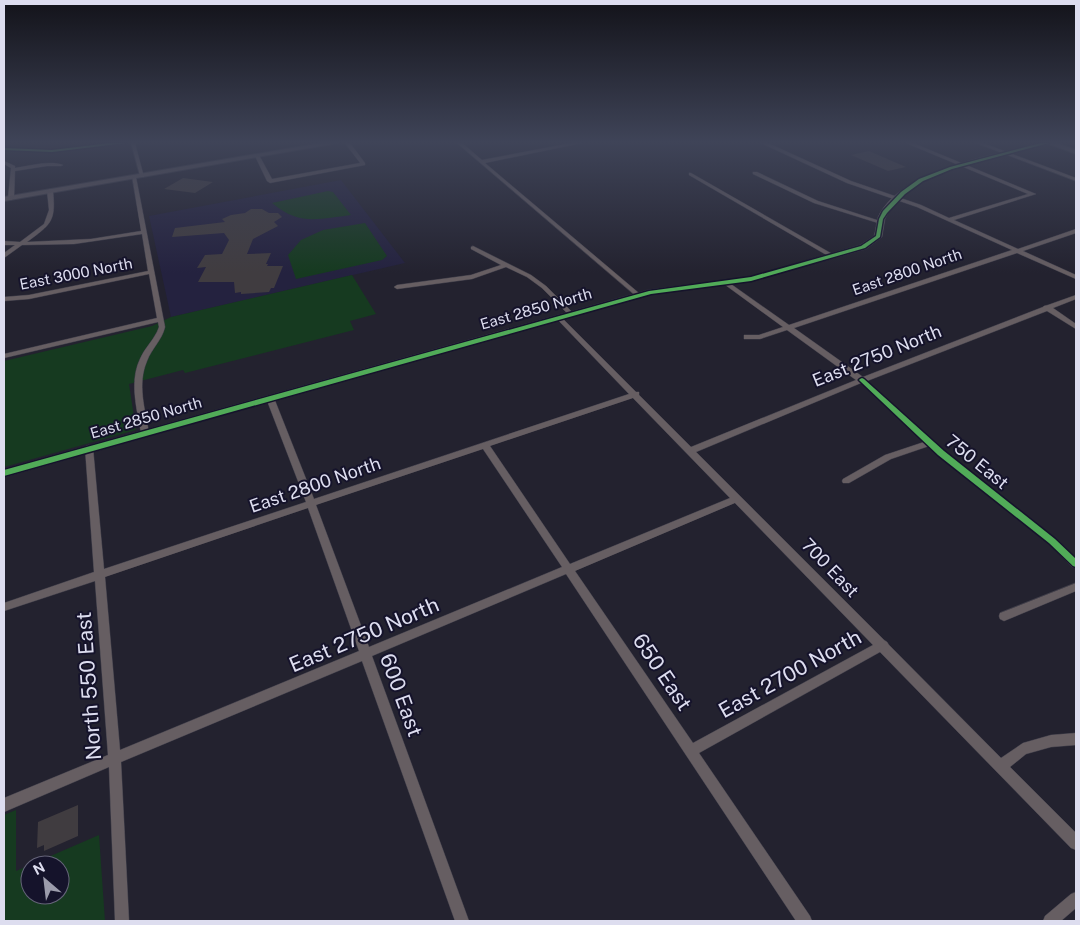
<svg xmlns="http://www.w3.org/2000/svg" width="1080" height="925" font-family="'Public Sans',sans-serif">
  <rect width="100%" height="100%" fill="#23222f"/>
  <path fill="#24223f" d="M341,180l64,83 -234,54 -22,-101z"/>
  <path fill="#163a20" fill-rule="evenodd" d="M328,191l5,1 18,23c-32,4 -52,11 -79,-12z
    M365,223l22,33 -5,4 -86,19 -8,-24 13,-15 22,-10z
    M352,275l24,39 -26,7 4,9 -169,43 -2,-3 -54,14 7,46 -132,37v-106l148,-35 19,-9z
    M16,810v61l83,-36 6,86h-101v-106zM30,865h30v30h-30z"/>
  <path fill="#403c40" d="M869,151l37,16 -18,4 -37,-16z
    M183,178l30,4 -18,11 -31,-4z
    M251,209h11l7,4h9l4,4 -8,5 4,4 -25,13 -6,15 24,-1 -5,11h2l-1,2h16l-9,22h-3l-2,4 -28,2v-2l-6,1 -1,-11h-36l8,-15 -9,1 8,-13 17,-1 7,-14 -5,-7 -52,4 3,-9 50,-6 -3,-3 9,-4 14,-2z
    M78,805v31l-34,15v-6l-7,3 1,-26z"/>
  <g fill="none" stroke-linecap="round" stroke-linejoin="round">
    <g stroke="#3e3d49" stroke-width="1">
      <path id="minor" d="M131,143h4l9,34 -4,-1z
        M345,143h5l15,20v2l-95,18 -3,-2 -12,-25 4,-1 13,24 88,-16z
        M457,143h5l20,17 89,-17h11l-97,20 155,131v2h-4z
        M761,143h7l83,38 70,24 28,13 79,-24 -122,-51h7l123,51 -82,26 64,29 58,-20v4l-53,18 53,24v4l-59,-26 -223,75 69,49 180,-70 1,-1 4,-1 28,-10v4l-23,9 23,16v5l-29,-18 -180,70 77,70 111,87 21,20v10l-4,-1 -23,-23 -120,-98 -38,13 -42,24h-6l-1,-2 1,-2 42,-24 39,-13 -63,-59 -165,69 188,188 3,2 2,3 112,113 22,-15 28,-8 25,-2v12l-25,2 -25,7 -16,13 66,66v17l-5,-2 -191,-196 -181,101 111,163 2,5h-16l-230,-347 -194,82 97,265h-14l-93,-260 -241,101 8,159h-14l-6,-154 -105,45v-14l104,-43 -13,-174 -91,30v-8l90,-31 -9,-124 1,-2 3,-1 4,3 11,121 202,-67 -40,-104 1,-2h3l4,2 40,101 315,-105 -72,-75v-2h4l75,75h3v3l52,52 165,-67 -69,-50 -27,9h-16v-4h15l24,-8 -59,-43v-2h4l61,43 223,-75 -95,-43 -70,-24zM633,398l97,100 -160,66 -80,-118zM483,449l79,118 -193,80 -53,-142zM735,503l138,142 -180,98 -118,-172zM308,508l51,143 -239,99 -15,-173z
        M976,143h7l93,35v3z
        M4,161l11,5v2c14,-2 35,-8 48,-3l-2,1h-14l-32,5 -1,27 -3,2 -3,-2 3,-30 -7,-4z
        M753,172h4l61,29 65,21 -5,1 -64,-20 -61,-29z
        M691,173l143,82 1,1 -5,1 -141,-82v-2z
        M132,176l4,1 29,150c-3,13 -13,21 -18,34 -10,23 -2,48 2,72l-4,3 -4,-3c-4,-24 -12,-51 -1,-74 4,-10 12,-17 17,-27l2,-5 -1,-5 -154,36v-4l153,-36 -8,-44 -120,25 -25,2v-4l25,-2 119,-24 -6,-37 -68,10 -52,1 -18,13v-5l11,-8h-11v-4l16,1 24,-18 5,-14 -2,-19 3,-2 3,2c3,31 -2,33 -26,51l64,-3 50,-8z
        M473,246l58,29 15,11 28,28 -1,1h-4l-27,-27 -15,-11 -21,-10 -34,12 -75,10 -3,-2 3,-2 74,-10 30,-10 -30,-16v-2z
        M1076,583v8l-72,30 -4,-2 -1,-3 1,-3z
        M1076,892v16l-15,13h-18l2,-5 26,-22z"/>
    </g>
    <g stroke="#3e3d49" stroke-width="1">
      <path id="tertiary" d="M1039,143h11l-97,26 -30,12 -18,13 -17,19 -3,6 -3,18 -16,12 -115,32 -99,13 -648,183v-8l644,-179 102,-13 110,-32 14,-9c2,-6 2,-13 4,-19 23,-48 114,-61 161,-74z"/>
    </g>
    <g stroke="#3e3d49" stroke-width="2">
      <path id="secondary" d="M321,143h17l-334,58v-4z
        M1047,143h10l19,7v4z"/>
    </g>
    <use href="#minor" fill="#665e62" fill-rule="evenodd"/>
    <use href="#tertiary" fill="#665e62" fill-rule="evenodd"/>
    <use href="#secondary" fill="#5f585e" fill-rule="evenodd"/>
    <g stroke="#15132b" stroke-width="3">
      <path id="cycleway" d="M110,143h16l-74,9 -48,-2v-2l48,2z
        M1041,143h8l-97,26 -29,12 -18,13 -18,19 -4,6 -3,18 -15,11 -114,33 -100,13 -647,182v-6l645,-179 102,-14 110,-31 15,-10 3,-17 4,-8 18,-19 18,-13 31,-12z
        M862,378l2,1 80,72 111,88 21,20v8l-3,-1 -24,-23 -111,-88 -78,-74 -1,-1 1,-1z"/>
    </g>
    <use href="#cycleway" fill="#51ab58" fill-rule="evenodd"/>
  </g>
  <linearGradient id="sky" x2="0" y2="1"><stop stop-color="#13131a"/><stop offset="0.52" stop-color="#3f4458"/><stop offset="1" stop-color="#3f4458" stop-opacity="0"/></linearGradient>
  <rect width="1080" height="273" fill="url(#sky)"/>
  <g text-anchor="middle" stroke-width="4" stroke-linejoin="round" paint-order="stroke">
    <g font-size="15" fill="#ddddef" stroke="#15132b">
      <text transform="translate(907 272) rotate(-19)" y="5">East 2800 North</text>
      <text transform="translate(76 274) rotate(-11)" y="5">East 3000 North</text>
      <text transform="translate(536 309) rotate(-16)" y="5">East 2850 North</text>
      <text transform="translate(146 418) rotate(-16)" y="5">East 2850 North</text>
    </g>
    <g font-size="18" fill="#ddddef" stroke="#15132b">
      <text transform="translate(877 356) rotate(-22)" y="6">East 2750 North</text>
      <text transform="translate(977 462) rotate(39)" y="6">750 East</text>
      <text transform="translate(315 485) rotate(-19)" y="6">East 2800 North</text>
      <text transform="translate(830 568) rotate(46)" y="6">700 East</text>
    </g>
    <g font-size="21" fill="#ddddef" stroke="#15132b">
      <text transform="translate(364 635) rotate(-23)" y="7">East 2750 North</text>
      <text transform="translate(662 672) rotate(56)" y="7">650 East</text>
      <text transform="translate(790 674) rotate(-29)" y="7">East 2700 North</text>
      <text transform="translate(89 686) rotate(-94)" y="7">North 550 East</text>
      <text transform="translate(401 695) rotate(70)" y="7">600 East</text>
    </g>
  </g>
  <rect width="1080" height="925" fill="none" stroke="#ddddef" stroke-width="10"/>
  <g transform="translate(45 880) rotate(332)"><circle r="24" fill="#15132b" stroke="#656479"/>
  <path d="M0-4L9 19L0 12L-9 19Z" fill="#9c9cac"/>
  <text y="-8" font-size="14" font-weight="bold" text-anchor="middle" fill="#ddddef">N</text>
  </g>
</svg>
